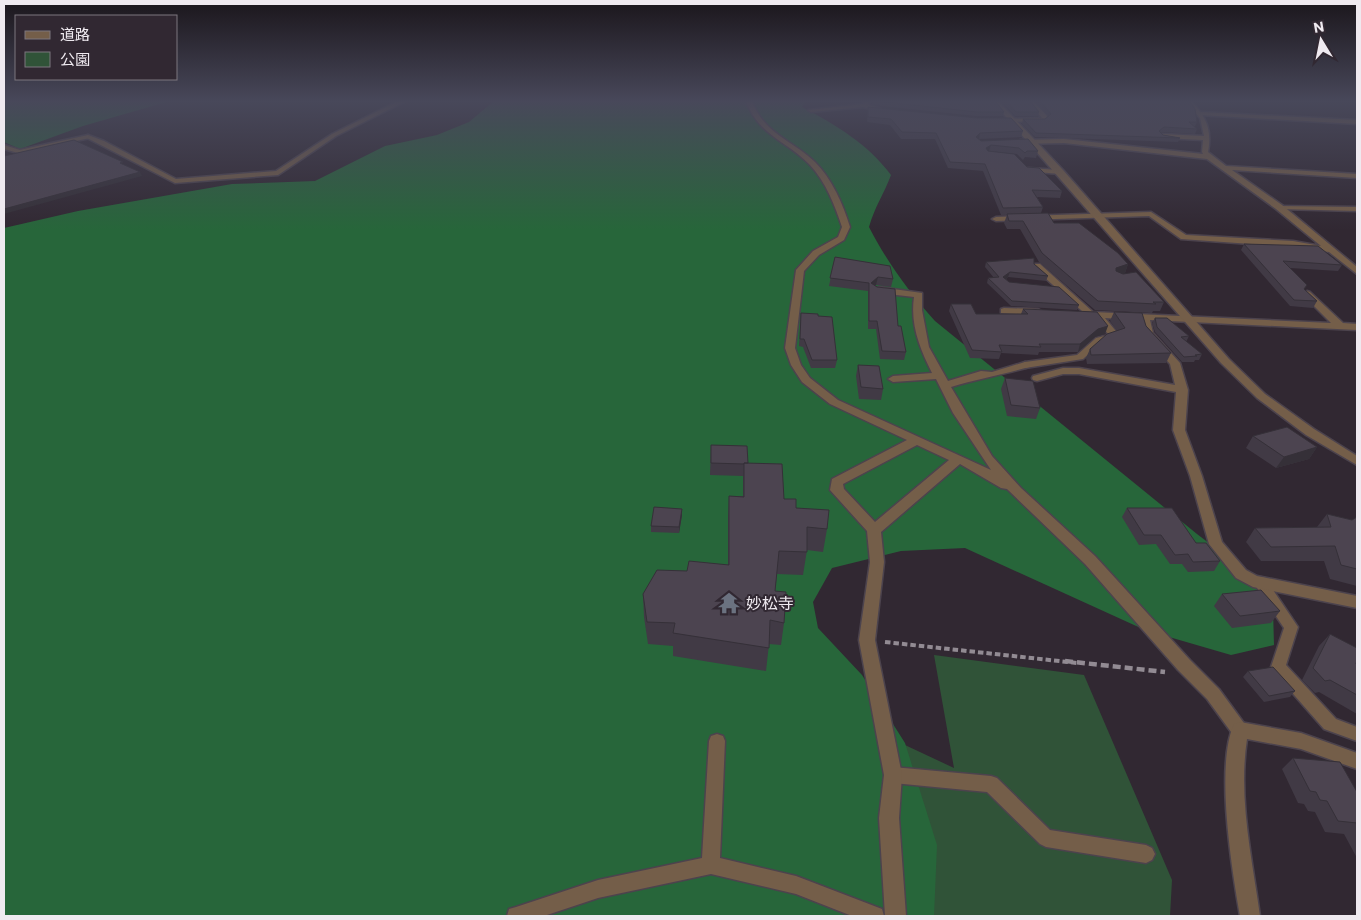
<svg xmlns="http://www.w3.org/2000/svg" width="1361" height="920" font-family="Commissioner,'Noto Sans JP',sans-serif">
  <rect width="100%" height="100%" fill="#312832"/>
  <path fill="#305338" d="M934,655l150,20 88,205 -2,36h-294l-3,-186 81,38z"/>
  <path fill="#27663a" d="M4,101h166l-87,25 -63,23 -16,-7z
    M494,101h313l-5,6c34,18 66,37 89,68 -7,19 -16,31 -22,52 18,35 40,65 66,94l262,213 63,48 13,27 1,36 -43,10 -86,-25 -180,-82 -64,3 -69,17 -19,34 5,26 44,47 43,68 32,102 -3,71h-930v-688l74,-17 154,-27 83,-3 70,-35 52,-11 32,-13z"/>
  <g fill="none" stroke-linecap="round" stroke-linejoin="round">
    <g stroke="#4c434d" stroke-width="3">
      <path id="service" d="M1201,112l156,8v4l-158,-9z
        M1277,206l80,1v4l-78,-2 -2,-1z
        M1113,334l3,1v4l-14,3 -19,17 -58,9 -5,-3 5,-3 52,-7 19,-17z
        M1260,577l5,1 33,49 -12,38 50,54 21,8v14l-33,-12 -51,-58 -2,-4 13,-39 -31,-46 2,-4z
        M717,734l6,2 2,5 -5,117 76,18 86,33 2,7h-32l-56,-22 -85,-20 -113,24 -54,18h-37l2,-7 7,-2 82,-27 104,-22 7,-117 2,-5z
        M893,767l98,9 6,2 53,52 96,15 6,3 3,6 -3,6 -6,3 -100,-16 -6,-3 -53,-52 -94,-9 -6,-2 -2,-6 2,-6z"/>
    </g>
    <g stroke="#4c434d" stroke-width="3">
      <path id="minor" d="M398,101h8l-70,35 -58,39 -103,8 -90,-46 3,-2 16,6 72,38 100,-8 56,-37z
        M746,101h6c12,33 40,39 63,61 17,17 28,42 35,65l-6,13 -25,15 -15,16 -9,77 6,17 9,13 28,22 153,70 -38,-57 -17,-34 -43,3 -5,-3 5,-3 39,-3c-12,-24 -22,-48 -18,-76l-35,-4 -5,-3 5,-3 43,6v17l7,37 19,34 33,-10 11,1 33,-10 4,1 1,2 -1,2c-27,8 -52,12 -78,20l41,69 29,32 74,68 95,104 29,29 30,41 -3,6 -6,2 -6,-2 -27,-37 -29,-29 -93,-106 -78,-75 -6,-1 -41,-24 -79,68 3,30 -9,78 27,135 -3,43 7,98h-21l-6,-98 5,-43 -25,-135 11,-78 -3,-31 -37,-41 2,-11 75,-39 -77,-36 -28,-22 -11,-17 -6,-17 11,-78 17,-19 25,-14 4,-10c-7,-21 -16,-45 -32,-62 -23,-24 -51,-29 -64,-64zM917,445l32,15 -74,62 -31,-33 -1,-5z
        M864,101h6l-1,4 18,6 -3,2 -21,-6 -52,5 -3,-2 55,-6z
        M1027,101h6l14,15 -1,5 -47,1 2,-3 41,-1z
        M1185,101h6c16,16 21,30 17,51l18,14 131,8v4l-125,-8 50,35 75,62v7l-28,-22 -36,-5 -112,-8 -32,-23 -153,5 -4,-2 4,-2 155,-5 35,23 107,6 28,5 -45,-37 -69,-50 -143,-16 -44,1 -3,-2 3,-2 44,-1 139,15 -1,-2 1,-12 -41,-2 -3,-2 3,-2 42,2 -4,-18z
        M4,145l16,5 1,1 -3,2 -14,-4z
        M1028,168l32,2 4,2 -4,2 -34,-3 -2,-1z
        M1034,264h6l53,48 238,11 -29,-29 5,-3 3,1 33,31 14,1v6l-207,-10 3,13 27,30 8,27 -3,40 17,46 20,66 24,28 11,6 100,20v12l-104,-21 -17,-9 -27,-34 -19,-68 -17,-46 3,-38 -97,-18h-16l-26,7 -4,-1 -1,-2 1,-2 30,-8h16l96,17 -5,-21 -27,-30 -3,-14 -35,-2 15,18 -5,3 -4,-1 -16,-21 -15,-1 -2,-2 4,-3 -48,-43z
        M1004,308l34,1 5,3 -5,3 -37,-2v-4z"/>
    </g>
    <g stroke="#4c434d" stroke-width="3">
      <path id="tertiary" d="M992,101h6l65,69 166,189 36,35 49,35 43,27v9l-51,-30 -49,-37 -36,-35z
        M88,135l2,3 -72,15 -3,-2z
        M1240,722l61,11 56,20v16l-56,-20 -54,-10c-9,59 5,119 13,177h-20c-8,-45 -25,-151 -6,-192z"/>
    </g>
    <path stroke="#928b93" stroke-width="4" stroke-dasharray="5.5 3" stroke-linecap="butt" d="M885,642l192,21"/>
    <path stroke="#928b93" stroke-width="4.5" stroke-dasharray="8 4" stroke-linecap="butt" d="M1065,661l100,11"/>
    <use href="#service" fill="#745e49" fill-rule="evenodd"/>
    <use href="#minor" fill="#745e49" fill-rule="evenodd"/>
    <use href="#tertiary" fill="#745e49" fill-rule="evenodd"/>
  </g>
  <path fill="#413a45" d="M872,101h123l9,11 -1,4h-27l-104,-11z
    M1001,101h29l9,11 -1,4h-23z
    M1035,101h154l8,21 -2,4h-1l3,3 -2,5 -33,-2 -1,1 2,2 17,3 -2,4 -143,-5 -13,-13 1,-5h22l3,-3z
    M868,107l155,24 -2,6 -42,2 2,2 57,10 -2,7 -11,-1 -2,3 -6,-6 -28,-3 38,16 35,24 -2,7 -23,-1 6,10 -2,6 13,10 74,41 -3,9 -3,1 42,28 -4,9h-7l-1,2 -57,-3 -56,-48 -19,-33h-13l-3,-6 3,-8h-6l-18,-44 -35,-3 -13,-29h-34l-11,-14 -23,-3z
    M1244,244l98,21 -4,6 -48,-3 14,21 13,12 -4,7 -23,-2 -49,-56z
    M835,257l58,22 -2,8 -15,-2 -1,1 2,1 21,39 8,26 -2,8 -24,-1 -4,-30h-8v-38l-39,-5z
    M986,262l48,2 14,12 -2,5 -38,-4 -2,2 3,3 70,23 -2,5 -66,-4 -24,-23 1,-5h6l-9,-11z
    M951,304l25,10h45l2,-5 82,25 -10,3 -17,15h-39l-1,3 -37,-2 -2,6 -29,-1 -21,-47z
    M1114,312l32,14 25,27 -5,10 -79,1 -1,-6 4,-9 27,-18 -7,-10z
    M801,313l17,3 19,44 -2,8h-24l-8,-21 -4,-1z
    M1155,318l34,18 -3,6 16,12 -3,6h-4l-1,2h-12l-27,-30 -3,-9z
    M858,365l25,24 -2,11 -22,-1 -3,-23z
    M1005,378l35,30 -4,11 -29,-3 -6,-27z
    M1253,436l64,11 -8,12 -33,9 -30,-20z
    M711,445l37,18 36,36 12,9 31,21 -4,23 -16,-2 -4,25 -26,-1 -2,17 9,32 -3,22 -12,-1 -3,27 -93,-15v-10l-25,-2 -4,-27 -1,-23 44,-23 41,-6v-47l1,-22h14v-20l-33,-1z
    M1127,508l69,35 24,18 -6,10 -26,1 -6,-8h-12l-14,-20 -17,1 -17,-28z
    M1327,514l25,6 5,-3v69l-27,-7 -6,-18h-63l-15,-19 9,-14 62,-1z
    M682,515l-3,18 -28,-1v-6z
    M1222,594l58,17 -9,12 -39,5 -18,-22z
    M1330,634l27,31v49l-38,-22 -4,1 -13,-13 17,-34z
    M1248,671l47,20 -5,6 -26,5 -21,-25z
    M1293,758l64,34v66l-13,-24 -19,-2 -10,-20 -7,-1 -4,-7 -6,-1 -16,-34z"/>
  <path fill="#353038" d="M980,133l-1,6 -3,-2z
    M991,145l-2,6 -5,4 2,-7z
    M140,172l2,4 -138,38v-5z
    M1128,264l-3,9 -12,3 3,-8z
    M1010,272l-2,5 -7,6 2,-6z
    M878,277l-2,8 -7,6 2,-8z
    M1108,326l-3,8 -10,3 -17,15 2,-8 18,-15z
    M1317,447l-8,12 -33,9 8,-11z
    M682,509v6l-3,18v-6z"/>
  <path fill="#4c4450" stroke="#353038" d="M876,101h119l9,11h-27z
    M1006,101h24l9,11h-23z
    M1040,101h149l6,8 2,13h-8l8,7 -33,-2 -5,4 4,4 17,3 -144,-5 -13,-14h22l6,-5z
    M868,107l109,11h34l12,13 -43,2 -4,4 5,4 47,-2 10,12h-11l-2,2 -6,-5 -28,-3 -5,3 2,3 26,3 13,13 12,1 23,23 -30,-1 11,17 -40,1 -18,-44 -35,-2 -14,-29 -34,-1 -11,-13 -23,-2z
    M74,140l49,22 -3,1 20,9 -136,37v-53z
    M1048,213l6,10h25l39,30 10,11 -12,4v3l7,3 13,-2 28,30h-11l3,2 -58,-3 -56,-48 -19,-32h-14l-2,-7z
    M1244,244l74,2 24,19 -59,-4 24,24 -3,4 13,12 -23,-1z
    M835,257l55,9 3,13 -15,-2 -7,6 6,4 18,2 3,37h3l5,26 -24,-1 -5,-30h-8v-38l-39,-5z
    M1034,258v6l14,12 -38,-4 -7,5 6,5 50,5 20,18 -67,-4 -24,-23 11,-1 -13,-15z
    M951,304h20l5,10h52l-5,-5 74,3 11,14 -10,3 -18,15h-41l2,3 -42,-2 3,7 -30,-2z
    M1114,312l28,1 4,13 25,27 -80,2 -1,-6 17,-15 18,-6z
    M801,313l17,1v2l14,1 5,43h-25l-8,-21h-4z
    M1155,318h12l22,18 -8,1 21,17 -7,1 2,1 -13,1 -27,-30z
    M858,365l21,1 4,23 -22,-2z
    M1005,378l28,3 7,27 -29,-3z
    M1287,427l30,20 -33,10 -31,-21z
    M711,445l36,1 1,17h-4v1l-33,-1z
    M744,463l38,1 2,35h12v9l33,2 -2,19 -20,-2v25l-28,-1 -4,40 11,1 -2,31 -14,-3 -1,28 -96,-15 2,-10 -28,-1 -4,-28 14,-24 30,1 2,-10 40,4v-69l15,1z
    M654,507l28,2 -3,18 -28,-1z
    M1127,508h45l24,35h10l14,18 -27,1 -5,-8 -13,1 -14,-20h-17z
    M1327,514l25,6 5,-3v52l-16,-4 -6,-19 -64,1 -16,-19 76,-1z
    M1261,590l19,21 -40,5 -18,-22z
    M1330,634l27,14v12l-1,4 1,1v30l-27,-15 -5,1 -12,-13z
    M1273,667l22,24 -26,5 -21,-25z
    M1293,758l47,4 17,30v32v-1l-19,-2 -11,-20 -7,-1 -4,-8 -6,-1z"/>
  <linearGradient id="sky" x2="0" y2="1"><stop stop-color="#1b161c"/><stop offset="0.44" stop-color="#48485a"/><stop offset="1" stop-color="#48485a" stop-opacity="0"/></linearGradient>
  <rect width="1361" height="230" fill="url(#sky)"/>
  <defs>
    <g id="temple-bare" transform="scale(1.725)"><path d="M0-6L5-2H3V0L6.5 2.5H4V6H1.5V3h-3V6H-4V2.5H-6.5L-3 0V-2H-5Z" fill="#6b7280" stroke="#312832" stroke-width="2.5" paint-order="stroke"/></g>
  </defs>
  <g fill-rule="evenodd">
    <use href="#temple-bare" x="729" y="603"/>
  </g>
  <g text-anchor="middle" stroke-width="4" stroke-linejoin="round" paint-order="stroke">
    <g font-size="16" fill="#efeaf0" stroke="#312832" text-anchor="start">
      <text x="746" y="609">妙松寺</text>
    </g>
  </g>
  <rect width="1361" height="920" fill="none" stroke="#efeaf0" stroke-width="10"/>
  <rect x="15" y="15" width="162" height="65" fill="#312832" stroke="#7d767e"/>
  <rect x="25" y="31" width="25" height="8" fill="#745e49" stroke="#7d767e"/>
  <text x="60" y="40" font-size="15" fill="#efeaf0">道路</text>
  <rect x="25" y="52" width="25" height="15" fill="#305338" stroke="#7d767e"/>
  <text x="60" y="65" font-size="15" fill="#efeaf0">公園</text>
  <g transform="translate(1321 40) rotate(350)" stroke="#312832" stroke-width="4" paint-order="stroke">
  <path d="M0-4L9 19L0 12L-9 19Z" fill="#efeaf0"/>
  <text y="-8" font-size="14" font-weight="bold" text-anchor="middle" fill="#efeaf0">N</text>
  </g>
</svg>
